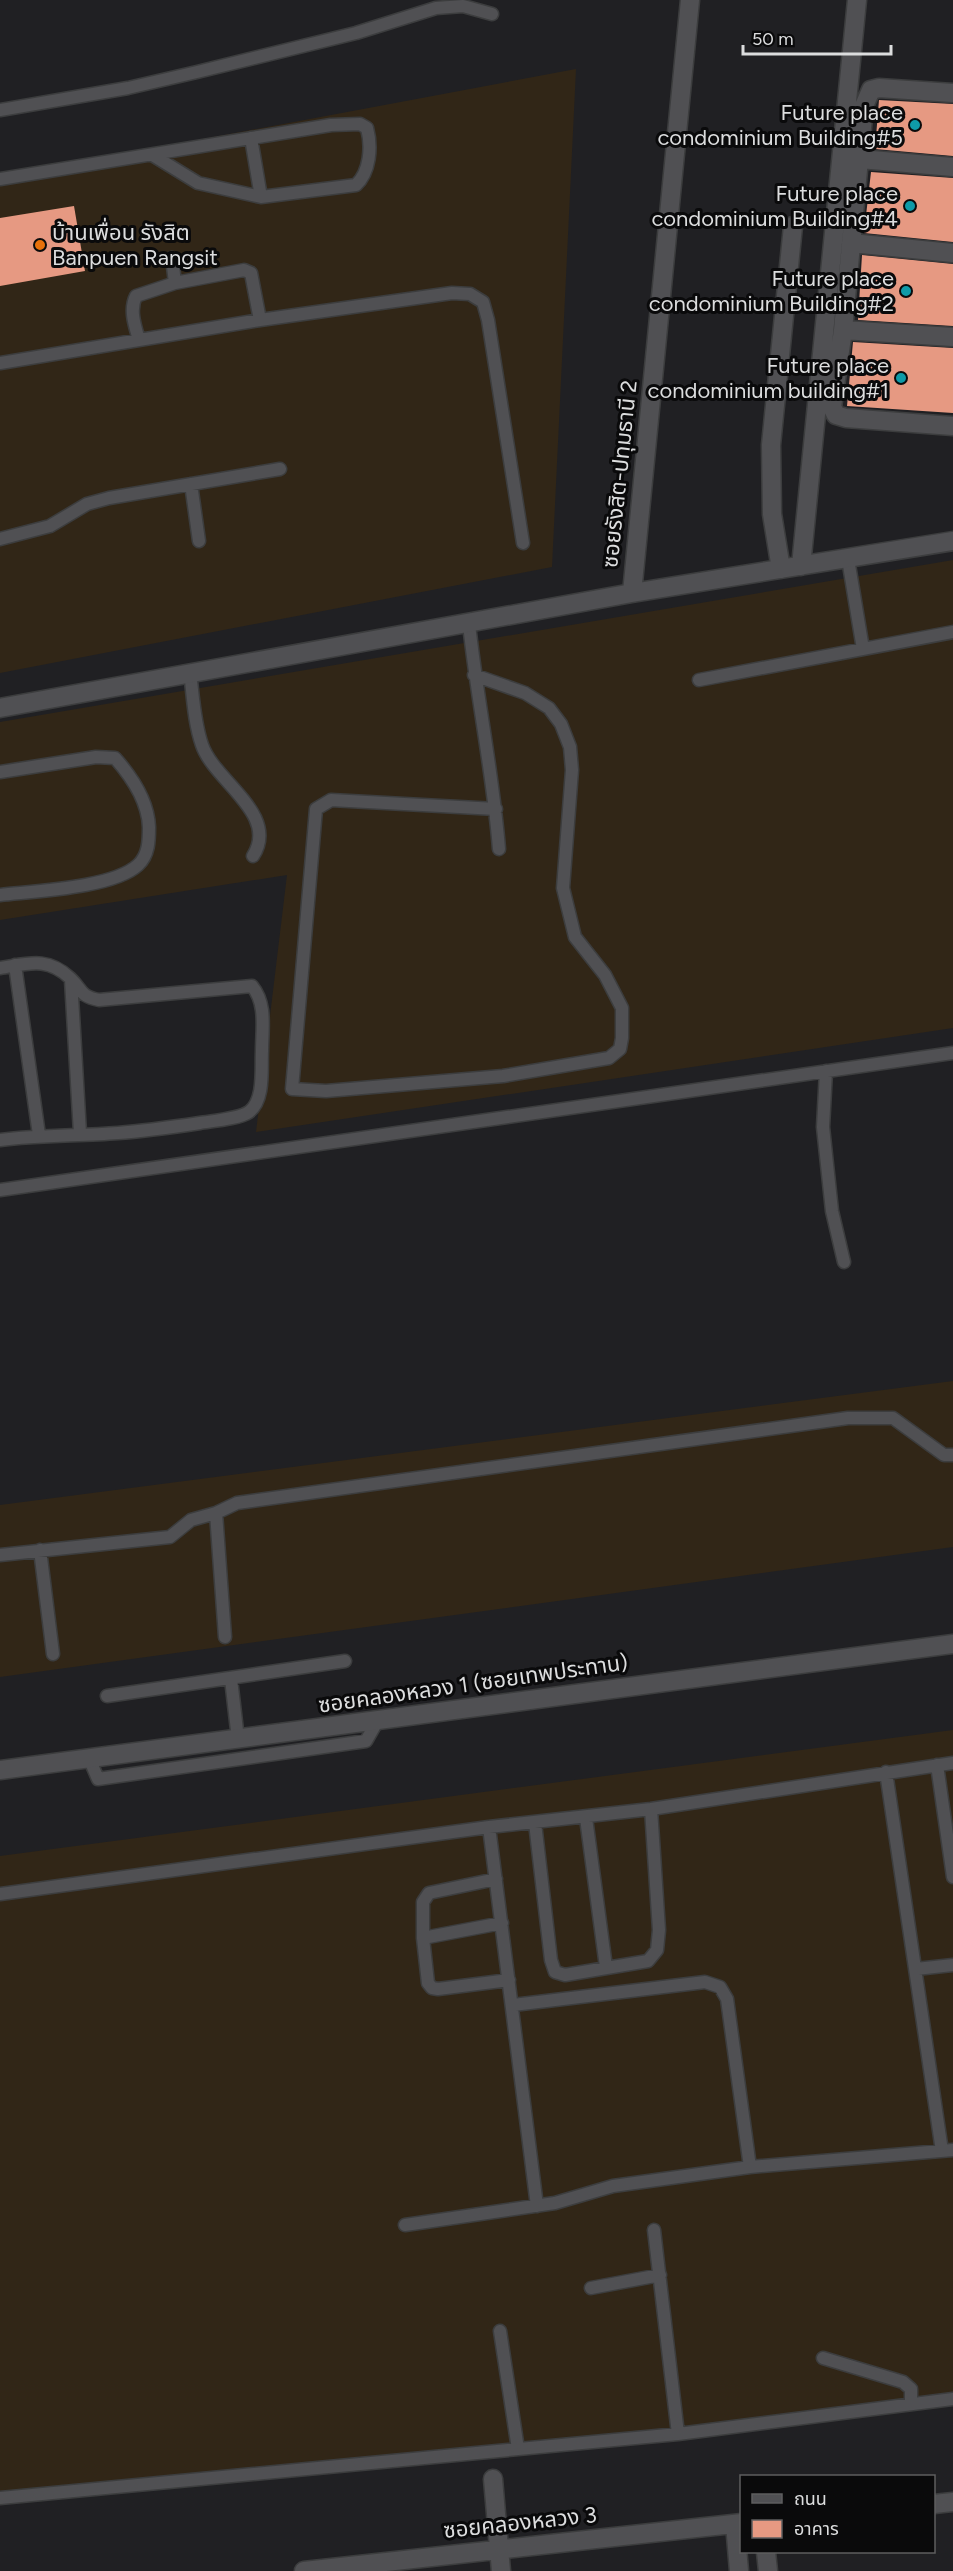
<svg xmlns="http://www.w3.org/2000/svg" width="953" height="2571" font-family="Figtree,'Noto Sans Thai',sans-serif">
  <rect width="100%" height="100%" fill="#202023"/>
  <path fill="#312617" d="M576,69l-24,498 -552,106v-496z
    M953,560v468l-697,104 31,-257 -287,45v-198z
    M953,1381v166l-953,130v-172z
    M953,1730v670l-953,94v-638z"/>
  <path fill="#e69982" d="M879,100l74,4v52l-78,-7z
    M871,172l82,6v64l-89,-9z
    M74,206l11,65 -85,15v-68z
    M862,255l91,9v62l-95,-6z
    M853,342l100,6v65l-106,-7z"/>
  <g fill="none" stroke-linecap="round" stroke-linejoin="round">
    <g stroke="#3c3d3e" stroke-width="15">
      <path id="lane" d="M0,110l128,-22 69,-16 159,-39 80,-25 27,-2 29,8
        M251,138l10,59
        M0,179l331,-54 29,-1 7,4c5,19 3,44 -11,57l-95,12 -63,-14 -44,-27
        M175,283l69,-13 7,3 9,47
        M139,340c-4,-14 -10,-30 -3,-44l39,-13 -3,-25
        M0,363l260,-43 192,-27 18,1 13,8 5,18 35,223
        M191,484l8,57
        M0,539l50,-13 37,-22 22,-6 171,-29
        M848,559l15,90
        M469,624c8,75 24,149 30,225
        M190,672c3,24 4,50 12,73 12,36 78,69 51,111
        M474,675l51,18 24,15 12,16 9,23 2,23 -9,118 12,49 30,38 17,33v30l-2,11 -11,9 -106,18 -177,15 -34,-2 24,-280 15,-9 165,9
        M699,680l254,-48
        M0,772l96,-15 19,1c16,18 33,43 34,69 0,13 0,28 -11,38 -25,23 -103,26 -138,30
        M15,965l24,170
        M0,968c27,-4 47,-12 70,10 13,12 9,18 29,22l153,-14c15,18 10,43 10,65 -1,18 3,49 -13,61 -10,7 -37,9 -49,11 -27,4 -54,8 -82,10 -39,3 -78,2 -118,7
        M71,980l9,153
        M826,1071l-3,56 9,84 12,51
        M0,1190l953,-137
        M216,1513l9,124
        M40,1550l13,104
        M0,1555l170,-18 21,-17 25,-7 21,-10 611,-85h45l51,37h9
        M231,1679l7,60
        M107,1696l238,-35
        M89,1758l9,21 268,-38 12,-21
        M937,1765l16,112
        M886,1772l56,379
        M586,1818l20,149
        M535,1823l16,137 4,12 10,3 83,-14 9,-11 2,-20 -8,-121
        M489,1827l48,379
        M0,1894l489,-67 162,-18 302,-46
        M502,1923l-79,15 5,45 4,5 6,1 71,-9
        M423,1938v-36l6,-9 67,-14
        M916,1969l37,-4
        M750,2167l203,-17
        M405,2225l150,-22 58,-17 137,-19 -23,-168 -7,-12 -15,-5 -192,23
        M654,2230l24,204
        M591,2288l69,-13
        M500,2331l18,118
        M823,2358l80,24 8,7v15
        M0,2498l678,-64 275,-35"/>
    </g>
    <g stroke="#3c3d3e" stroke-width="21">
      <path id="street" d="M953,93l-74,-5 -8,2 -7,16 -21,224 -11,77 4,8 10,3 107,8
        M860,159l93,8
        M851,243l102,10
        M843,330l110,7
        M801,566l56,-566
        M781,569l-9,-55 -1,-69 22,-219
        M632,593l58,-593
        M0,708l632,-115 321,-52
        M0,1770l953,-126
        M493,2479l8,92
        M934,2504l19,-2
        M735,2524l4,47
        M766,2552l2,19
        M304,2571l438,-48"/>
    </g>
    <use href="#lane" stroke="#505053" stroke-width="12"/>
    <use href="#street" stroke="#505053" stroke-width="18"/>
  </g>
  <g fill="#0f9aa8" stroke="#0a0a0b" stroke-width="2">
    <circle cx="915" cy="125" r="6"/>
    <circle cx="910" cy="206" r="6"/>
    <circle cx="906" cy="291" r="6"/>
    <circle cx="901" cy="378" r="6"/>
  </g>
  <circle fill="#e8710a" stroke="#0a0a0b" stroke-width="2" cx="40" cy="245" r="6"/>
  <g text-anchor="middle" stroke-width="6" stroke-linejoin="round" paint-order="stroke">
    <g font-size="22" fill="#dcddde" stroke="#0a0a0b" text-anchor="end">
      <text x="903" y="120">Future place<tspan x="903" dy="25">condominium Building#5</tspan></text>
      <text x="898" y="201">Future place<tspan x="898" dy="25">condominium Building#4</tspan></text>
      <text x="52" y="240" text-anchor="start">บ้านเพื่อน รังสิต<tspan x="52" dy="25">Banpuen Rangsit</tspan></text>
      <text x="894" y="286">Future place<tspan x="894" dy="25">condominium Building#2</tspan></text>
      <text x="889" y="373">Future place<tspan x="889" dy="25">condominium building#1</tspan></text>
    </g>
    <g font-size="22" fill="#dcddde" stroke="#0a0a0b">
      <text transform="translate(619 474) rotate(-84)" y="8">ซอยรังสิต-ปทุมธานี 2</text>
      <text transform="translate(473 1683) rotate(-8)" y="8">ซอยคลองหลวง 1 (ซอยเทพประทาน)</text>
      <text transform="translate(520 2522) rotate(-6)" y="8">ซอยคลองหลวง 3</text>
    </g>
  </g>
  <rect x="740" y="2475" width="195" height="78" fill="#0a0a0b" stroke="#5e5e5f" stroke-width="1.5"/>
  <rect x="752" y="2494" width="30" height="9" fill="#505053" stroke="#5e5e5f" stroke-width="1.5"/>
  <text x="794" y="2505" font-size="18" fill="#dcddde">ถนน</text>
  <rect x="752" y="2520" width="30" height="18" fill="#e69982" stroke="#5e5e5f" stroke-width="1.5"/>
  <text x="794" y="2535" font-size="18" fill="#dcddde">อาคาร</text>
  <path d="M743 45v9h148v-9" fill="none" stroke="#dcddde" stroke-width="3"/>
  <text x="752" y="45" font-size="18" fill="#dcddde" stroke="#0a0a0b" stroke-width="4.5" paint-order="stroke">50 m</text>
</svg>
